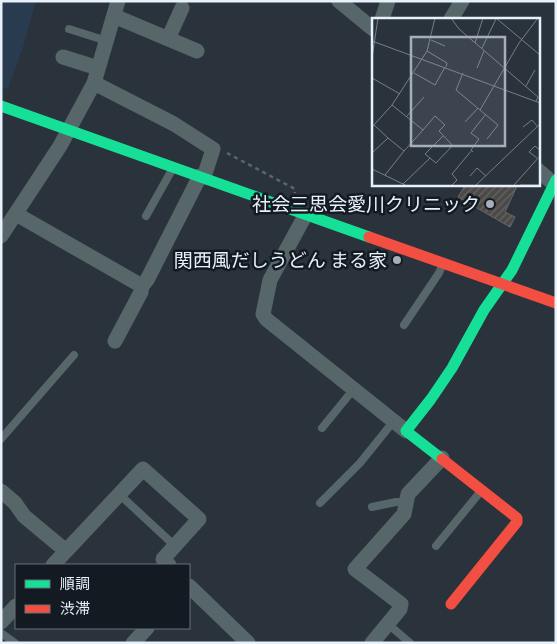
<svg xmlns="http://www.w3.org/2000/svg" width="557" height="644" font-family="'Exo 2','Noto Sans JP',sans-serif">
  <defs>
    <pattern id="building-hatch" width="6" height="6" patternUnits="userSpaceOnUse" patternTransform="scale(1.25)"><rect width="6" height="6" fill="#4c4a48"/><path d="M-1 1l2-2M0 6l6-6M5 7l2-2" fill="none" stroke="#666563"/></pattern>
  </defs>
  <rect width="100%" height="100%" fill="#2a333c"/>
  <path fill="#283b4f" d="M1,1h35l-13,46 -15,42 -7,-2z"/>
  <path fill="url(#building-hatch)" stroke="#686768" d="M466,184h52l-13,28 10,5 -5,10 -52,-30z"/>
  <g fill="none" stroke-linecap="round" stroke-linejoin="round">
    <path stroke="#5b666b" stroke-width="2.5" stroke-dasharray="4 4" stroke-linecap="butt" d="M227,153l68,36v4"/>
    <path stroke="#566669" stroke-width="8" d="M69,29l38,12
      M146,216l27,-48
      M404,325l35,-52 4,-9
      M322,428l31,-38
      M1,439l73,-84
      M119,494l56,52
      M320,503l40,-40 33,-41
      M372,507l24,-5h10
      M436,546l45,-55
      M388,624l22,19
      M1,633l14,10"/>
    <path stroke="#566669" stroke-width="15" d="M339,1l34,28
      M114,16l83,35
      M382,19l6,-18
      M451,19l11,-18
      M168,39l14,-31
      M63,57l35,11
      M94,83l80,41 39,25 -9,28
      M538,170l18,16
      M16,214l126,72 5,-6 53,-104
      M306,214l-36,66 -7,34 3,5 140,112
      M1,236l59,-90 34,-63 24,-82
      M115,341l26,-49 1,-6
      M1,491l14,12 9,13 42,35 -13,14
      M66,551l77,-82 56,50 -36,40 6,6
      M189,586l59,57
      M1,622l15,-16
      M133,643l14,-15
      M372,643l28,-34 1,-5 -46,-35 49,-55 4,-20 34,-36"/>
    <path stroke="#16e098" stroke-width="11" d="M1,106l368,131
      M442,459l-36,-28 25,-32 21,-31 32,-58 28,-40 44,-90"/>
    <path stroke="#f24e42" stroke-width="11" d="M369,237l187,66
      M442,459l75,59v4l-66,82"/>
  </g>
  <g fill="#a5aeb9" stroke="#131a21" stroke-width="2">
    <circle cx="490" cy="204" r="5"/>
    <circle cx="397" cy="260" r="5"/>
  </g>
  <g text-anchor="middle" stroke-width="5" stroke-linejoin="round" paint-order="stroke">
    <g font-size="19" fill="#e7f1fc" stroke="#131a21" text-anchor="end">
      <text x="480" y="211">社会三思会愛川クリニック</text>
      <text x="387" y="267">関西風だしうどん まる家</text>
    </g>
  </g>
  <g transform="translate(372 18)">
    <rect width="168" height="168" fill="#2a333c"/>
    <path fill="none" stroke="#767f89" stroke-width="1" d="M79,0l8,11 79,68 -2,4M124,0l44,37M59,22l14,6M0,23l168,62M103,25l8,-25M110,30l14,-29M55,33l20,12 -1,4M0,40l6,-40M105,50l7,-17M42,55l21,12 10,-18M91,55l-7,17 24,20M0,60l28,16M154,68l9,-16M35,98l17,-19M93,104l13,-14M2,107l14,13M0,109l20,-22M151,109l9,-7 5,6M51,112l12,-14 10,9 -6,6 15,16M71,118l-18,18 11,9 17,-18M115,121l11,-14 -18,-15 39,-67 19,-25M101,134l-2,-2 8,-11 -8,-6 15,-19M0,135l16,-15 16,13 19,-21 -31,-25 35,-54 8,-33M165,140l-8,-6 6,-6 5,4M0,151l33,16M13,157l19,-24M98,158l7,-8 9,8M31,166l27,-26M80,167l5,-5 -5,-6 20,-24M104,167l64,-61M142,167l26,-29M148,167h20"/>
    <path fill="#a5aeb9" fill-opacity="0.15" stroke="#a5aeb9" stroke-width="2.5" d="M39,19h94v109h-94z"/>
    <rect width="168" height="168" fill="none" stroke="#e7f1fc" stroke-width="2.5"/>
  </g>
  <rect width="557" height="644" fill="none" stroke="#e7f1fc" stroke-width="5"/>
  <rect x="15" y="564" width="175" height="65" fill="#131a21" stroke="#687079"/>
  <rect x="25" y="580" width="25" height="8" fill="#16e098" stroke="#687079"/>
  <text x="60" y="589" font-size="15" fill="#e7f1fc">順調</text>
  <rect x="25" y="605" width="25" height="8" fill="#f24e42" stroke="#687079"/>
  <text x="60" y="614" font-size="15" fill="#e7f1fc">渋滞</text>
</svg>
